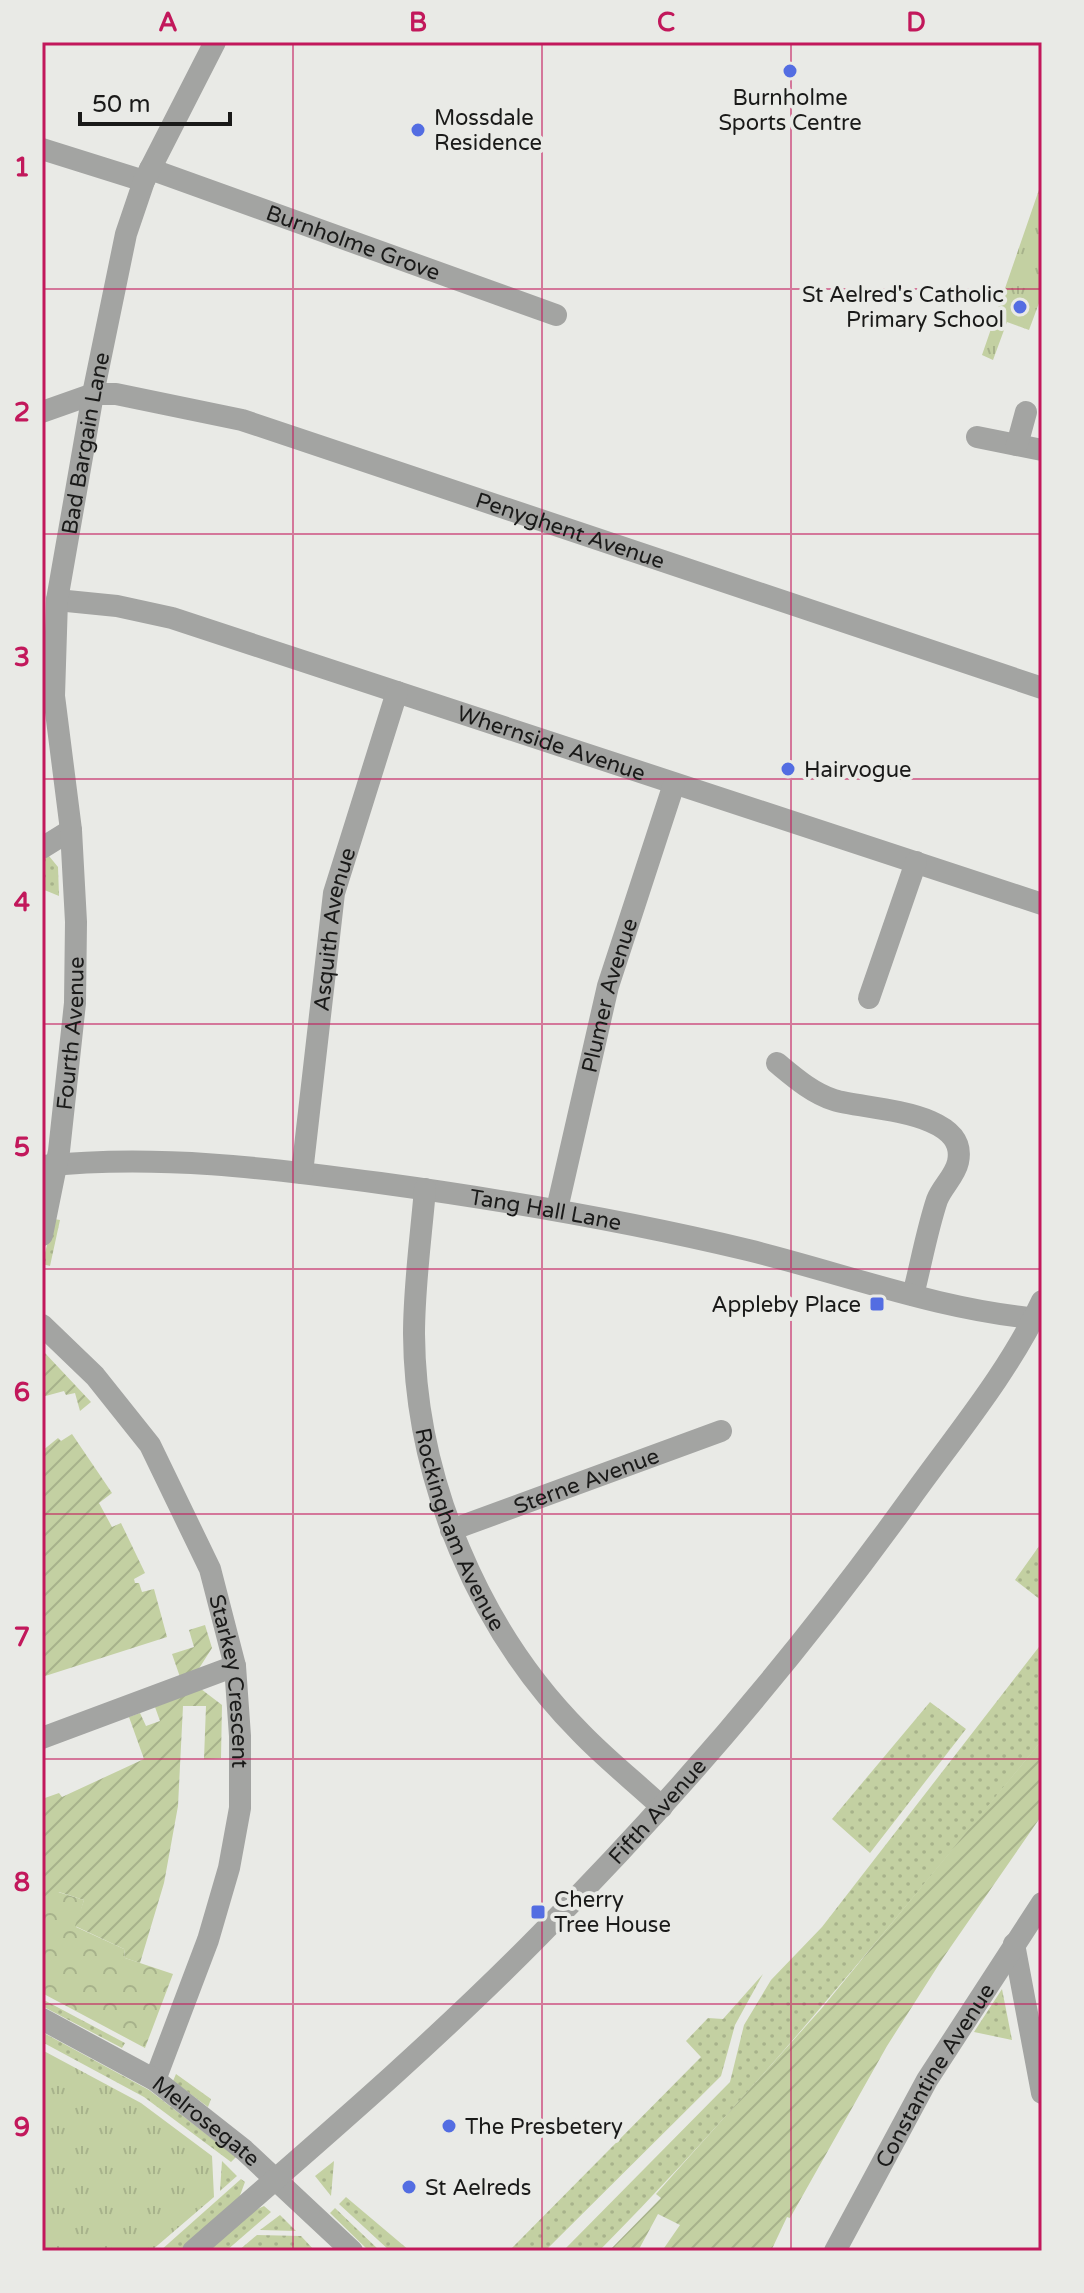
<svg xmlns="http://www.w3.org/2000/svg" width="1084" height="2293" font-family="'Varela Round',sans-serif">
  <defs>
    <pattern id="grass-dots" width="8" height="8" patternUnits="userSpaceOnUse" patternTransform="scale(2)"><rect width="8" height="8" fill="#c3d0a2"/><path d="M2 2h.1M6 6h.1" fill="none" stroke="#a7b28b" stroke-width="1.8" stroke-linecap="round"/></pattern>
    <pattern id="forest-crowns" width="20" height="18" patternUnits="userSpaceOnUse" patternTransform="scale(2)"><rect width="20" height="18" fill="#c3d0a2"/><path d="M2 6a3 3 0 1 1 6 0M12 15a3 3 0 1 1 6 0" fill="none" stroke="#a7b28b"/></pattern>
    <pattern id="park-tufts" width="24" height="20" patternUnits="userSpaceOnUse" patternTransform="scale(2)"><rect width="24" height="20" fill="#c3d0a2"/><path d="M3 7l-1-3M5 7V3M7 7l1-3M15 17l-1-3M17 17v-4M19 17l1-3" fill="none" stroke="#a7b28b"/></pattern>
    <pattern id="garden-furrows" width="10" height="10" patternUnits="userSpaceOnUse" patternTransform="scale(2)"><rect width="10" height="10" fill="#c3d0a2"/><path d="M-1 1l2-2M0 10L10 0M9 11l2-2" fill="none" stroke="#a7b28b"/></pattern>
  </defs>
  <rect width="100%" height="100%" fill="#e9eae6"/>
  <path fill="url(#grass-dots)" d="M49,856l9,11 1,29 -17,-7v-32z
    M54,1219l6,1 -10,46 -8,-2z
    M1042,1542v59l-27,-21z
    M1042,1643v97l-7,9c-140,171 -280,344 -436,502h-36l167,-169 14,-57 27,-45 51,-53z
    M930,1702l36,27 -96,124 -38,-34z
    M763,1974l-28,51 -14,51 -176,175h-36l192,-194 -15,-16 22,-23 15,1z
    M1002,1989l10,51 -38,-8z
    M42,1999l83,44 -3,5 -80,-42z
    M42,2032l107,58 87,67 -5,5 -87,-65 -102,-55z
    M176,2074l35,25 -3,8 -35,-26z
    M222,2161l15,15 -17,15z
    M334,2161l-3,35 -16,-20z
    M241,2179l4,3 -6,16 -60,53h-19z
    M346,2197l64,54h-20l-51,-47z
    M264,2206l7,6 -45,39h-19l42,-38z
    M335,2208l45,43h-11l-39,-38z
    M280,2215l16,16 -36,-1z
    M257,2235l44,1 14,15h-77z"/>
  <path fill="url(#forest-crowns)" d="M58,1892l26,8 -8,27 48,22 1,9 48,16 -28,74 -103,-55v-98l9,4z"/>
  <path fill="url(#park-tufts)" d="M1042,181v114l-13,35 -22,-8 -14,38 -11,-5z
    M42,2050l99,53 71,53 2,41 -63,54h-109z"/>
  <path fill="url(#garden-furrows)" d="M44,1352l47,50 -11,9 -5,-18 -9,2 -2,-4 -22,6z
    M72,1434l40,59 -13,10 13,24 9,-4 24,50 -11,6 1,4h4l3,9 12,-3 13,48 -125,40v-226l16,-13 3,3z
    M205,1625l7,23 -14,22 -18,7 -8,-23 22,-7 -5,-17z
    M201,1689l21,16 -1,53 -17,1 2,-53h-23l-5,100 -14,77 -24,80 -15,-5 -1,-9 -49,-23 9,-26 -25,-8 -8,8 -9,-5v-96l17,-6 3,4 82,-38 -15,-42 11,-4 6,13 14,-5 -5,-14z
    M1042,1740v75l-99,143 -56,88 -97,172 -3,-1 -16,34h-109l18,-26 -22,-11 -20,37h-29l52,-53 -5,-4 166,-186z"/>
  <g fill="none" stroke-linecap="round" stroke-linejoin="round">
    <g stroke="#a3a4a2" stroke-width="22">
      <path d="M42,149l102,32"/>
      <path id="s1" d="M150,169l406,146"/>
      <path id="s2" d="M42,412l51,-18h23l126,26 800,268"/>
      <path d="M977,437l65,13"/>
      <path d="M1017,445l9,-33"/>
      <path id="s3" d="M57,600l60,6 55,12 870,286"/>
      <path d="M42,848l29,-18"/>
      <path d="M869,998l47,-136"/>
      <path d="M777,1063c17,14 35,30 57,37 32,10 135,10 124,62 -3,14 -16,25 -21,38 -10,30 -16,64 -24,95"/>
      <path id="s4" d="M43,1166c112,-12 226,2 337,17 124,17 247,38 368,67 97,24 194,61 294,69"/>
      <path id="s5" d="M302,1173l32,-280 63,-201"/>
      <path id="s6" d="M425,1189c-4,48 -11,97 -11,145 1,145 65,297 167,399 25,26 54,49 81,74"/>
      <path id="s7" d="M557,1209l51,-223 66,-202"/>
      <path id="s8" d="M42,1235l17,-84 16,-148 1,-81 -5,-92 -17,-134 3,-96 36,-206 33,-160 18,-53 71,-139"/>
      <path id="s9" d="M42,1325l53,51 55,69 60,124 25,97 5,70v72l-11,60 -21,72 -53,140"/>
      <path id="s10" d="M451,1530l270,-99"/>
      <path d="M42,1738l193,-72"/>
      <path d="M1014,1944l28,149"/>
      <path id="s11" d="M42,2019l113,61 89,70 108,101"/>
      <path id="s12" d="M193,2251c118,-103 238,-205 347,-316 134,-135 259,-282 370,-436 45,-63 99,-127 132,-198"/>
      <path id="s13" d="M835,2251l92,-171 115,-177"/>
    </g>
  </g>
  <path fill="none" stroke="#c2185b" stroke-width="2" stroke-opacity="0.55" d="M293,42v2209M542,42v2209M791,42v2209M42,289h1000M42,534h1000M42,779h1000M42,1024h1000M42,1269h1000M42,1514h1000M42,1759h1000M42,2004h1000"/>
  <g fill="#536de2" stroke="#e9eae6" stroke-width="3">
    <circle cx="790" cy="71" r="8"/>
    <circle cx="418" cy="130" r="8"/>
    <circle cx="1020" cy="307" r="8"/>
    <circle cx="788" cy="769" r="8"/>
    <rect x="869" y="1296" width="16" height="16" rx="4"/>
    <rect x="530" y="1904" width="16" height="16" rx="4"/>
    <circle cx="449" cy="2126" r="8"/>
    <circle cx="409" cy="2187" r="8"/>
  </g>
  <g text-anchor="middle" stroke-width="8" stroke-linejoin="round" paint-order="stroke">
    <g font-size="22" fill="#1a1a19" stroke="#e9eae6" text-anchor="start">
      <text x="790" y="105" text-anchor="middle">Burnholme<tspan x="790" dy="25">Sports Centre</tspan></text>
      <text x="434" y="125">Mossdale<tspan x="434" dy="25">Residence</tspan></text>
      <text x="1004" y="302" text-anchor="end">St Aelred's Catholic<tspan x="1004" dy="25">Primary School</tspan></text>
      <text x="804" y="777">Hairvogue</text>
      <text x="861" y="1312" text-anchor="end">Appleby Place</text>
      <text x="554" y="1907">Cherry<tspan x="554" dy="25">Tree House</tspan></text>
      <text x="465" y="2134">The Presbetery</text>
      <text x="425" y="2195">St Aelreds</text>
    </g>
    <g font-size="22" fill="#1a1a19" stroke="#e9eae6">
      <text dy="8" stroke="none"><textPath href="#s1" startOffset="216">Burnholme Grove</textPath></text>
      <text dy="8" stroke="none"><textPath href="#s8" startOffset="798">Bad Bargain Lane</textPath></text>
      <text dy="8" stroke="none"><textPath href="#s2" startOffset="552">Penyghent Avenue</textPath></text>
      <text dy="8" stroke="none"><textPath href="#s3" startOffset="516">Whernside Avenue</textPath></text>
      <text dy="8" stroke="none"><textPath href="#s5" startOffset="246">Asquith Avenue</textPath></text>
      <text dy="8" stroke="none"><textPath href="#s7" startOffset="220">Plumer Avenue</textPath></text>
      <text dy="8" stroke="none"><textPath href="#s8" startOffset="204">Fourth Avenue</textPath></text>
      <text dy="8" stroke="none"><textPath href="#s4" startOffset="506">Tang Hall Lane</textPath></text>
      <text dy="8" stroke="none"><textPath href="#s10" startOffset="144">Sterne Avenue</textPath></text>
      <text dy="8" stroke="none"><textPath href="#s6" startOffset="348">Rockingham Avenue</textPath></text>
      <text dy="8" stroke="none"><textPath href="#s9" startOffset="414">Starkey Crescent</textPath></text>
      <text dy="8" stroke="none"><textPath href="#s12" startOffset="640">Fifth Avenue</textPath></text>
      <text dy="8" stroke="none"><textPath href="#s13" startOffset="202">Constantine Avenue</textPath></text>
      <text dy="8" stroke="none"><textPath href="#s11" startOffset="194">Melrosegate</textPath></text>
    </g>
  </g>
  <rect width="1084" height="2293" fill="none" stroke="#e9eae6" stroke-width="88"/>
  <path d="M80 112v12h150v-12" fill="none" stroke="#1a1a19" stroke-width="4"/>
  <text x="92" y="112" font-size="24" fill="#1a1a19" stroke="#e9eae6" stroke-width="6" paint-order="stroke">50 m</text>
  <rect x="44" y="44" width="996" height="2205" fill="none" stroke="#c2185b" stroke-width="3"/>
  <g font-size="26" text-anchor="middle" font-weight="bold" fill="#c2185b">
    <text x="168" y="31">A</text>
    <text x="418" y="31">B</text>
    <text x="666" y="31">C</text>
    <text x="916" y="31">D</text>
    <text x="22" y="176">1</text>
    <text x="22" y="421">2</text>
    <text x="22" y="666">3</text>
    <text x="22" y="911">4</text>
    <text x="22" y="1156">5</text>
    <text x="22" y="1401">6</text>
    <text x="22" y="1646">7</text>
    <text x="22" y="1891">8</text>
    <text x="22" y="2136">9</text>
  </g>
</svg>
